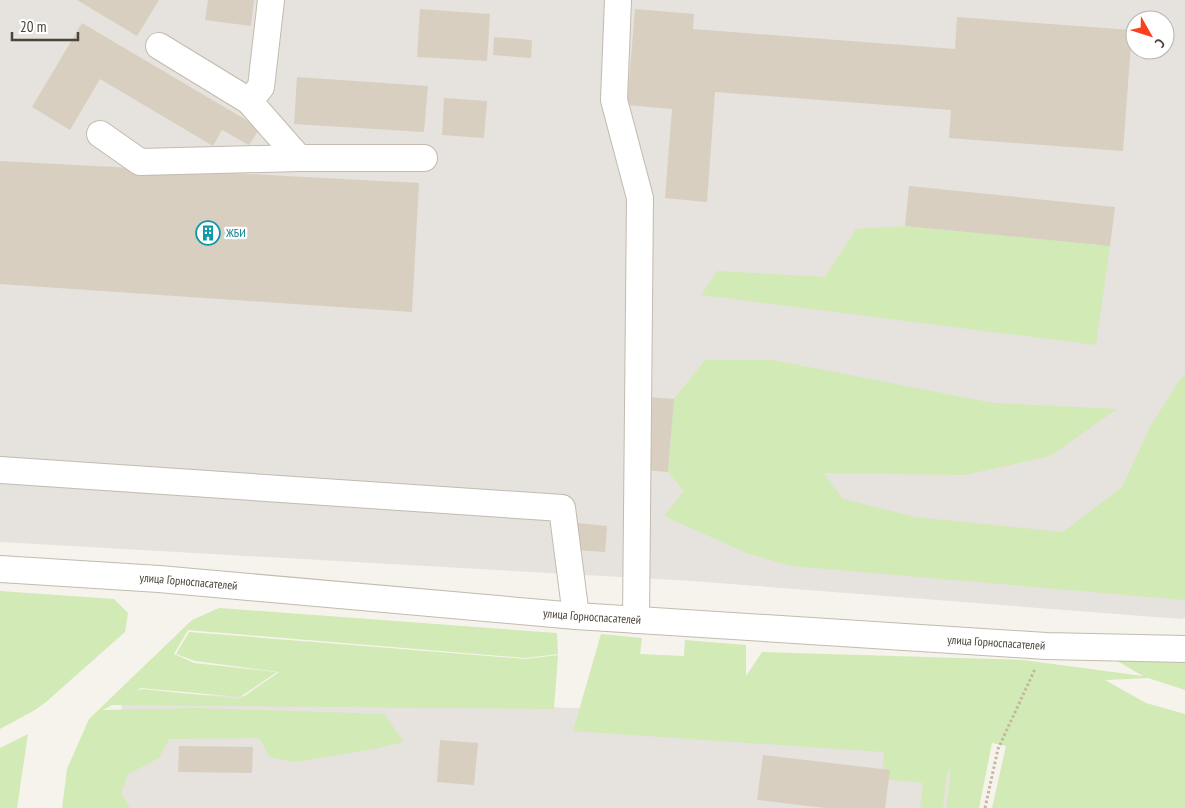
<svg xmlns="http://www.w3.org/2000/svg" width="1185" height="808" font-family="'PT Sans Narrow',sans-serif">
  <rect width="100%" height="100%" fill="#f6f3ec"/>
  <path fill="#e6e2dd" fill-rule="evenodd" d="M0,0h1185v618l-4,1 -489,-38 -692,-39zM1135,20h30v30h-30z
    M122,692l844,30 -14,86h-834z"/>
  <path fill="#d2eab5" d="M905,226l205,20 -14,99 -395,-50 16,-24 108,6 31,-48z
    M705,360h68l220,43 124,6 -67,47 -85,19 -142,-2 20,26 72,18 148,15 59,-45 28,-60 27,-43 8,-10v226l-394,-34 -44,-13 -83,-37 20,-25 -16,-19 6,-73z
    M0,591l114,8 14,14 -3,19 -79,70 -11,8 -35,19z
    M219,608l338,25 1,21 -32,4 -338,-28 -14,24 20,9 83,9 -37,25 -99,-9 -5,3 6,-2 98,10 39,-27 -84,-11 -19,-7 13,-22 337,27 32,-4 -4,54 -442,-4 -9,5 93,-2 188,6 20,28 -30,7 -80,13 -24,-5 -11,-19 -90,1 -10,19 -31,16 -7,19 9,15h-68l5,-39 22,-50 103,-99z
    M601,634l41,4 -2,16 44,2 1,-16 61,5v31l16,-24 261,8 120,16 -31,-18 73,4v28l-37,-12 -43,2 41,23 39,11v94h-193l14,-62 -14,-3 -13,65h-33l5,-38 -4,3 -4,35h-23l3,-25 -41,-4 2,-27 -311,-21z
    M28,734l-11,74h-17v-60z"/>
  <path fill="#d8cfc1" d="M77,0h82l-22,36z
    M208,0h46l-3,26 -46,-6z
    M420,9l70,5 -3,47 -70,-4z
    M635,9l59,5 -1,15 262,20 2,-32 175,13 -9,121 -174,-13 2,-28 -236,-18 -8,110 -42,-4 7,-89 -45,-4z
    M82,23l178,105 -11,17 -27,-15 -9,16 -113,-67 -30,51 -38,-23z
    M494,37l38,3 -1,18 -38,-3z
    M297,77l131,9 -4,46 -130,-8z
    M444,98l43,3 -3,37 -42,-3z
    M0,161l419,22 -7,129 -412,-28z
    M909,186l206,21 -5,39 -205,-20z
    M648,397l26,2 -6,73 -26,-2z
    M577,523l30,3 -2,26 -30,-2z
    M440,740l38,3 -4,42 -37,-3z
    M179,746l74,1 -1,26 -74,-1z
    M763,755l127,15 -5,38h-60l-68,-8z"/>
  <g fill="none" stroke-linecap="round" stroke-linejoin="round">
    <g stroke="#c2bbae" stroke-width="28">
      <g id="minor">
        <path d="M618,0l-4,100 26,98 -4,422"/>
        <path d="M159,46l90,55 12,-14 10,-87"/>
        <path d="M249,101l50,57"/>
        <path d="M100,134l40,28 159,-4h125"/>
        <path d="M0,470l562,38 14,108"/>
        <path id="s1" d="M0,569l159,10 417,37 470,30 139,3"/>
      </g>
    </g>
    <path stroke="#c4b79f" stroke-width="3" stroke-dasharray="2.5 2.5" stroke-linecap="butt" d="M985,808l13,-59 37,-80"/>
    <use href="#minor" stroke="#fff" stroke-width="26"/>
  </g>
  <defs>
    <g id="building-ring" transform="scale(1.25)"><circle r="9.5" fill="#fff" stroke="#0f9aa8" stroke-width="1.5"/><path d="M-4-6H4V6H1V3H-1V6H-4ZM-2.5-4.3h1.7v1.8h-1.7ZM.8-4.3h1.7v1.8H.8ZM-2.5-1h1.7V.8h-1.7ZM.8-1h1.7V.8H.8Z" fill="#0f9aa8"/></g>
  </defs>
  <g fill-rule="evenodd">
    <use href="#building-ring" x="208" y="233"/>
  </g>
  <g text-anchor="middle" stroke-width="4.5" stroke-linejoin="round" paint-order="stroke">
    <g font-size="12" fill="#0d838f" stroke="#fff" text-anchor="start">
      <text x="226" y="237">ЖБИ</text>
    </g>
    <g font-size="12" fill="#4b4439" stroke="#fff">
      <text dy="4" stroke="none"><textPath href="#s1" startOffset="189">улица Горноспасателей</textPath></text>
      <text dy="4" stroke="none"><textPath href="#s1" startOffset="594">улица Горноспасателей</textPath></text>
      <text dy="4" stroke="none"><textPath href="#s1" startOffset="999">улица Горноспасателей</textPath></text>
    </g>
  </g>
  <g transform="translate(1150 35) rotate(129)"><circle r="24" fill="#ffffff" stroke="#b7b4b0"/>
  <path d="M0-4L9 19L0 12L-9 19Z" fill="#fc3f1d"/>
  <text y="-8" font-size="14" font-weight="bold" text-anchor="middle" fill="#4b4439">С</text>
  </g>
  <path d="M12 32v8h66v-8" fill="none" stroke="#4b4439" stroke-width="2.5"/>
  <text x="20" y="32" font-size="15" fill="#4b4439" stroke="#ffffff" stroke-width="4" paint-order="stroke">20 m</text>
</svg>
